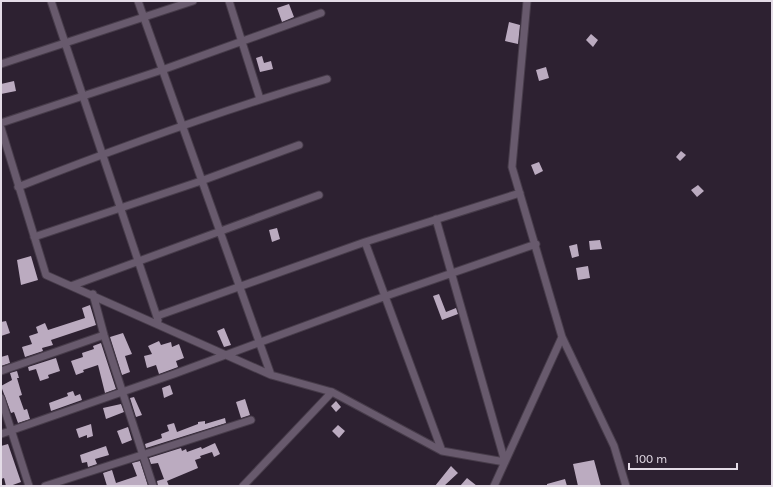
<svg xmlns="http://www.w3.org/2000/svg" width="773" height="487" font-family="Karla,sans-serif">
  <rect width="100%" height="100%" fill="#2d2131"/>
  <path fill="#bbabc0" d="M289,4l5,13 -12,5 -5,-14z
    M509,22l11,3 -2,19 -13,-3z
    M591,34l7,6 -5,7 -7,-7z
    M262,56l2,7 7,-2 2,8 -13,3 -4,-14z
    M546,67l3,11 -10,3 -3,-11z
    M14,81l2,10 -15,3v-10z
    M681,151l5,4 -6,6 -4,-4z
    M539,162l4,9 -8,4 -4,-10z
    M698,185l6,6 -7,6 -6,-7z
    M277,228l3,11 -8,3 -3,-12z
    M600,240l2,9 -12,1 -1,-9z
    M577,244l2,12 -7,2 -3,-12z
    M31,256l7,24 -17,5 -4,-25z
    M588,266l2,12 -12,2 -2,-12z
    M439,294l7,18 10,-4 2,6 -16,6 -9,-24z
    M90,305l6,20 -45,15 2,5 -11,3 1,3 -18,6 -3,-10 10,-3 -3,-8 9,-3 -2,-6 9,-4 3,7 37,-12 -3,-10z
    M6,321l4,12 -9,3v-14z
    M224,328l7,17 -7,2 -7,-16z
    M123,333l9,21 -7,2 5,16 -8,3 -12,-38z
    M159,341l2,4 10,-3 1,5 7,-3 5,14 -8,3 2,6 -19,7 -3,-9 -9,3 -3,-12 8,-2 -4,-8z
    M101,343l15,46 -11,4 -7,-28 -15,5 1,2 -8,3 -5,-14 12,-4 -1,-4 12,-4 -1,-3z
    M8,355l2,8 -9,3v-9z
    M56,358l4,13 -12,4 1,3 -9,3 -4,-12 -7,2 -1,-4z
    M17,371l2,7h-2l5,17 -3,1 5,14 3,-1 3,10 -12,4 -4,-11 -3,1 -10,-27 11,-6 -2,-7z
    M170,385l3,9 -9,4 -2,-10z
    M73,391l2,5 5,-2 2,6 -31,11 -2,-8 19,-7 -1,-3z
    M134,397l8,18 -6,2 -6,-19z
    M245,399l5,16 -9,3 -5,-16z
    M336,401l5,6 -5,5 -5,-6z
    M121,404l3,8 -18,7 -3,-11z
    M225,418l1,5 -80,25 -1,-4 17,-6 -1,-4 8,-3 -2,-6 7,-2 3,9 21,-8v-2l7,-1v3z
    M91,424l2,12 -6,2v-3l-8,3 -3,-9z
    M338,425l7,6 -6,7 -7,-7z
    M128,427l4,13 -10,4 -5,-13z
    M215,443l5,11 -6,3 -2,-5 -12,4 1,2 -6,2 3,8 -31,13 2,5h-11l-1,-5 7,-2 -6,-16 -7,1 -2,-6 32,-10 1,3 4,-2 1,3 14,-5 1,2z
    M8,444l13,38 -11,4h-4l-2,-8 -3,1v-33z
    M106,446l3,9 -14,4 2,5 -9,3 -1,-5 -5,1 -2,-8z
    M594,460l7,26h-23l-5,-22z
    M140,461l8,25h-41l-4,-13 9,-3 4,13 21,-7 -5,-13z
    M451,466l7,7 -14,13h-9z
    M467,478l10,8h-17z
    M565,479l2,7h-20v-2z"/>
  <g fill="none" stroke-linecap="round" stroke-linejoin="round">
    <g stroke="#473c4a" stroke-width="9">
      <path id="street" d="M51,1l107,319
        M138,1l133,374
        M229,1l31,98
        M527,1l-15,166 50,170 52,109 12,40
        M1,64l192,-63
        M1,123l161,-53 159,-57
        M1,128l45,147 225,100 61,17 110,59 63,11 -69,-243
        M18,187c102,-40 205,-77 309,-108
        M34,237l167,-56 98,-36
        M365,242l77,209
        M71,286l248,-91
        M93,294l11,41 49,151
        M157,316l208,-74 155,-49
        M1,371l103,-36
        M1,398l28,88
        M1,434l173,-60 212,-78 150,-52
        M45,486l206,-66
        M243,486l89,-94
        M494,486l68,-149"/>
    </g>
    <use href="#street" stroke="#685a6d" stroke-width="7"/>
  </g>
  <rect width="773" height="487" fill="none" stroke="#e4dce7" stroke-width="4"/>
  <path d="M629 463v6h108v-6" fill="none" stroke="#e4dce7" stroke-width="2"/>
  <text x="635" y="463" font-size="12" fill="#e4dce7" stroke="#2d2131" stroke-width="3" paint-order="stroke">100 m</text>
</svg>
